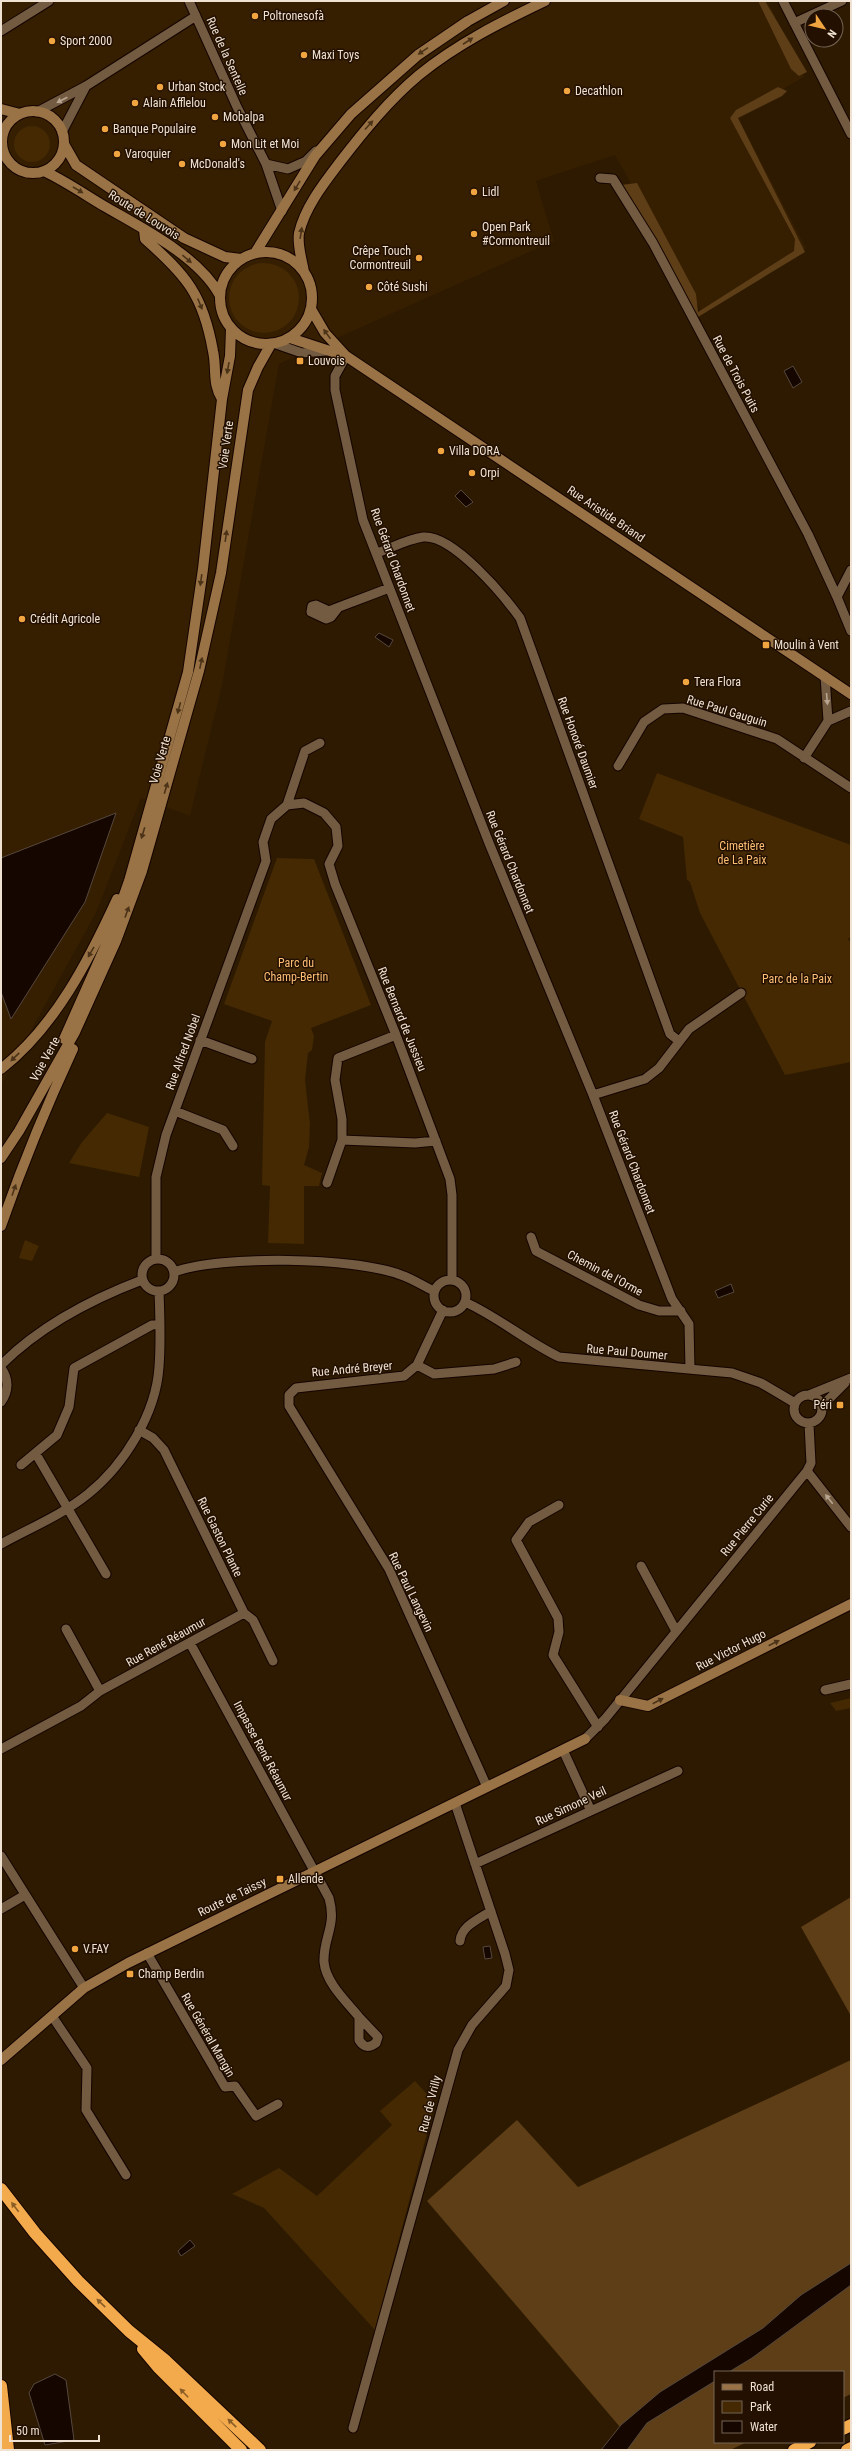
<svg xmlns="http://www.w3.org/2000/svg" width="852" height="2451" font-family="'Roboto Condensed',sans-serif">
  <rect width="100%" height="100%" fill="#2d1a01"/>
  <path fill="#361e00" d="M1,1h767l36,76 -67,39 69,132 -105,63 -86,-156 -79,26 18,60 -275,123 -57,322 -32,130 -49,-18 -45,115 -95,172z"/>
  <path fill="#442903" d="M14 144a18 18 0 1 1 36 0a18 18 0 1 1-36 0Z
    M229 298a35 35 0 1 1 70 0a35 35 0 1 1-70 0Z
    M657,773l194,72v91l-3,3 3,4v119l-66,13 -85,-162 -10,-31 -3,-2 -4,-43 -44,-18z
    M277,858l37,1 57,146 -60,23 3,8 -2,14 -4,3 -3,27 5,44 -1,23 -5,18 18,8 -3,13h-15v58l-36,-1 2,-57 -8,-1 3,-143 7,-21 -48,-17z
    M107,1113l42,14 -10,50 -70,-14 13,-21z
    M25,1240l14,6 -7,15 -13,-3z
    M851,1698v10l-15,3 -6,-8z
    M415,2081l20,22 -60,227 -111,-122 -32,-14 47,-26 38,28 75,-71 -12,-14z"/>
  <path fill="#5d3e17" d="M758,1h7l42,71 -8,4 -8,-7z
    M778,87l9,4 -5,5 -44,22 67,134 -107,65 -77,-132 16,-2 59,111 2,18 96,-61 1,-12 -65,-121 6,-8z
    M851,1897v119l-50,-89z
    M851,2060v334l-8,4v-26h-128v70h32l-17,8h-122l12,-23 -193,-226 90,-81 61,67z"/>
  <path fill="#150600" stroke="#56483f" d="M793,366l9,16 -9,6 -9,-17z
    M461,490l12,12 -7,5 -11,-11z
    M379,633l14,7 -4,7 -14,-10z
    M116,813l-31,89 -74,117 -10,-27v-134z
    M731,1284l3,8 -16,6 -3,-7z
    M490,1946l2,12 -7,1 -2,-12z
    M190,2240l5,6 -14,10 -3,-5z
    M851,2263v22l-99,73 -23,14h-14v9l-68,42 -20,27h-26l20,-25 39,-33 103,-64 38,-33z
    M55,2374l11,6 8,60 -29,5 -16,-52 5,-9z"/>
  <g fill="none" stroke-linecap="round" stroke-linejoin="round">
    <g stroke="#150400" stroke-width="11">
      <path id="street" d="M189,1l48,106 29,57 16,47
        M783,1l68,133
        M794,23l48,-22
        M1,31l48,-30
        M37,112l49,-26 110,-70
        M62,132l24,-46
        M266,164l22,5 18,-8 10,-10
        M600,178l13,1 40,64 155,291 29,63
        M276,344l26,9 24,-2
        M346,356l-11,20v14l28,130 126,323 104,252 79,204 17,25 1,45
        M377,553c14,-5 31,-14 46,-16 30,-3 81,59 97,81l150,416 9,7
        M851,570l-14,27 14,34
        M338,608l-7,9 -5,2 -15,-7 1,-6 4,-1 13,6c20,-8 40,-15 60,-23
        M825,676l3,45
        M804,758l24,-37 23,-10
        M618,766l26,-44 19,-13 20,-1 94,31 74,49
        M287,805l17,-2 20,10 12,14 2,19 -9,18 6,20 61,151 54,144 2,16v85
        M200,1040l52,19
        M593,1095l52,-16 14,-11 30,-39 52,-36
        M175,1111l48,19 10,16
        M342,1140l73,3 21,-2
        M327,1183l15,-43v-21l-7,-39 3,-22 58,-23
        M531,1237l5,14 103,54 20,6h22
        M156,1258v-81l10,-42 100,-274 -3,-19 8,-23 16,-14 18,-54 15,-8
        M142 1275a16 16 0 1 1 32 0a16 16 0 1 1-32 0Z
        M174,1272c47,-17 180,-15 227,3 12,4 22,11 33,16
        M434 1296a16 16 0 1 1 32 0a16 16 0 1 1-32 0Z
        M465,1302c33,15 61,39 94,55l173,16 29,10 34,20
        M443,1310l-26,55 -13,11 -108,12 -7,7v11l100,163 98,218
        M1,1365c38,-38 91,-66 141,-85
        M417,1365l17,9 60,-5 22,-7
        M1,1368c8,11 8,23 0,34
        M794 1409a14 14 0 1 1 28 0a14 14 0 1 1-28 0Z
        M809,1395l42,-17
        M822,1406l23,-23
        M139,1430l14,8 11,12 80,163 9,7 20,41
        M36,1454l70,120
        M21,1465l36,-30 12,-28 5,-39 78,-43 8,-1
        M807,1471l44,56
        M559,1505l-30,17 -13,18 42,78 1,14 -6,23 45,72
        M1,1544c29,-16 61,-29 87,-50 36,-29 68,-80 71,-127 2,-25 1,-51 0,-76
        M641,1566l35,65
        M66,1629l34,62
        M190,1643l139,255c8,28 -6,39 -5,64 2,21 22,39 35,55
        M825,1690l26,-6
        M585,1739l20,-20 202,-248 4,-8 -2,-39
        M1,1749l80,-43 19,-15 144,-78
        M563,1750l28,61
        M1,1856l83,132
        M475,1864l203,-93
        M1,1909l24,-14
        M460,1941c1,-15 19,-22 31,-30
        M147,1953l78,134 10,-1 21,30 22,-12
        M52,2016l35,52 -1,42 40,65
        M359,2017l19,20 -2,6c-7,5 -12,5 -17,-3z
        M353,2428l105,-378 14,-25 34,-39 3,-16 -4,-16 -50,-151"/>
    </g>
    <g stroke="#150400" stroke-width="12">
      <path id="secondary" d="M1,109l19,5
        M2 142a31 31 0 1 1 62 0a31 31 0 1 1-62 0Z
        M64,144l12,21 108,73 41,19 16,2
        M44,171c21,10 40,23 60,35 38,22 94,50 115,88
        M144,230l1,9c42,37 58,56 68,112 4,19 -1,32 9,48
        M220 298a46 46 0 1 1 92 0a46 46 0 1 1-92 0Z
        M255,253l60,-97 36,-42 67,-59 50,-34 36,-20
        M304,272c-2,-12 -7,-27 -5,-39 6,-26 25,-50 41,-71 24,-31 49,-62 79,-87 38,-31 82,-53 126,-74
        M311,309l14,24 21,23 505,338
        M290,338l55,18
        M64,1039l45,-101 20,-57 59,-209 15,-103 19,-170 8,-43 1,-27
        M1,1069c54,-42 88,-109 116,-170
        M1,1158l18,-27 56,-99 41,-91 26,-70 57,-200 22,-98 27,-183 10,-23 13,-23
        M1,1226c21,-60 45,-119 72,-177
        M620,1700l28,6 203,-102
        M1,2060l83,-72 44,-25 457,-224"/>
    </g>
    <g stroke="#150400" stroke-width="14">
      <path id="highway" d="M1,2189l34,44 43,48 51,50 37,30 94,89
        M143,2349l15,18 83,83
        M1,2386l7,64
        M843,2429l8,-4
        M794,2450l16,-8
        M847,2450l4,-2"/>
    </g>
    <use href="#street" stroke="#725b41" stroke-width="9"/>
    <use href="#secondary" stroke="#997345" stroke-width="10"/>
    <use href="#highway" stroke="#f3aa4d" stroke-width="12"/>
  </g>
  <defs><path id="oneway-solid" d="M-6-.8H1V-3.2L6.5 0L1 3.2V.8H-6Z"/></defs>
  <g fill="#4c3318">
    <use href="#oneway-solid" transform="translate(468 41) rotate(-33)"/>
    <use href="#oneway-solid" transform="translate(423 51) rotate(146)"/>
    <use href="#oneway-solid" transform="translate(369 125) rotate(-48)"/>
    <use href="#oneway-solid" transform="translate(297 186) rotate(121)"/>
    <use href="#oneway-solid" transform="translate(78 190) rotate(31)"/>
    <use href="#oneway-solid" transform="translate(301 233) rotate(-81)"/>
    <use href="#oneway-solid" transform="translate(187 259) rotate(40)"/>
    <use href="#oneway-solid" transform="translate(200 304) rotate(68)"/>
    <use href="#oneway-solid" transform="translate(327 334) rotate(-126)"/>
    <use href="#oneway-solid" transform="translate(228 368) rotate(100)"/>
    <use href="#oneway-solid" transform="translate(226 536) rotate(-82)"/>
    <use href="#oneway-solid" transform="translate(201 580) rotate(98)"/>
    <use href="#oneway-solid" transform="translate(201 663) rotate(-78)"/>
    <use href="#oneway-solid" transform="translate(179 708) rotate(105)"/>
    <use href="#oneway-solid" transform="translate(166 788) rotate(-74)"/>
    <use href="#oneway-solid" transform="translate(143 833) rotate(107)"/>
    <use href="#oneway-solid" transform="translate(127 912) rotate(-70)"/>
    <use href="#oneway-solid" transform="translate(91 952) rotate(120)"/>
    <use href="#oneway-solid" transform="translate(15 1057) rotate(136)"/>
    <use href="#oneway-solid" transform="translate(14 1190) rotate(-71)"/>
    <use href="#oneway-solid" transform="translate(774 1643) rotate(-27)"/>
    <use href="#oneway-solid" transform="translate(658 1701) rotate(-27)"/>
  </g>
  <g fill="#b7a591">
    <use href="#oneway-solid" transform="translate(62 100) rotate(153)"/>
    <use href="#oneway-solid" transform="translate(827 699) rotate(85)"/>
    <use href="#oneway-solid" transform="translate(829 1499) rotate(-128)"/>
  </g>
  <g fill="#8b5d26">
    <use href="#oneway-solid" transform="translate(15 2207) rotate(-127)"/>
    <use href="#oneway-solid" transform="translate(101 2303) rotate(-136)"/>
    <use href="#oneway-solid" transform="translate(184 2393) rotate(-134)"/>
    <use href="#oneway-solid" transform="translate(232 2423) rotate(-136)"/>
  </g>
  <g fill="#f1a540" stroke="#231000" stroke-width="1.5">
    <circle cx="255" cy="16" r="4"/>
    <circle cx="52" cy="41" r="4"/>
    <circle cx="304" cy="55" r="4"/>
    <circle cx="160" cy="87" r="4"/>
    <circle cx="567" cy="91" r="4"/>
    <circle cx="135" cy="103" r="4"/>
    <circle cx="215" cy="117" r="4"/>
    <circle cx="105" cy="129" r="4"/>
    <circle cx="223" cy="144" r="4"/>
    <circle cx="117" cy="154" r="4"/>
    <circle cx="182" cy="164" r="4"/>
    <circle cx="474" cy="192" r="4"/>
    <circle cx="474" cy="234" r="4"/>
    <circle cx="419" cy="258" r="4"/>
    <circle cx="369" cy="287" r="4"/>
    <rect x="296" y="357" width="8" height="8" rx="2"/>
    <circle cx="441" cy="451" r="4"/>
    <circle cx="472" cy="473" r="4"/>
    <circle cx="22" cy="619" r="4"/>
    <rect x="762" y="641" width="8" height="8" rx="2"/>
    <circle cx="686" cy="682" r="4"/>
    <rect x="836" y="1401" width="8" height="8" rx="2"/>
    <rect x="276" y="1875" width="8" height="8" rx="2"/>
    <circle cx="75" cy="1949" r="4"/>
    <rect x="126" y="1970" width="8" height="8" rx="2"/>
  </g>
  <g text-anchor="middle" stroke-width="3" stroke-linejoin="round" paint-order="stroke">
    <g font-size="12" fill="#efe2d3" stroke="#231000" text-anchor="start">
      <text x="263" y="20">Poltronesofà</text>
      <text x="60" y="45">Sport 2000</text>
      <text x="312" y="59">Maxi Toys</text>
      <text x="168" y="91">Urban Stock</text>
      <text x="575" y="95">Decathlon</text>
      <text x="143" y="107">Alain Afflelou</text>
      <text x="223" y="121">Mobalpa</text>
      <text x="113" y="133">Banque Populaire</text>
      <text x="231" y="148">Mon Lit et Moi</text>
      <text x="125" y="158">Varoquier</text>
      <text x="190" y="168">McDonald's</text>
      <text x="482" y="196">Lidl</text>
      <text x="482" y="231">Open Park<tspan x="482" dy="14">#Cormontreuil</tspan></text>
      <text x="411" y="255" text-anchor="end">Crêpe Touch<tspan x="411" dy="14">Cormontreuil</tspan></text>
      <text x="377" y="291">Côté Sushi</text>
      <text x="308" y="365">Louvois</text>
      <text x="449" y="455">Villa DORA</text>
      <text x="480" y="477">Orpi</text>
      <text x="30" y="623">Crédit Agricole</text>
      <text x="774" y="649">Moulin à Vent</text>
      <text x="694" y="686">Tera Flora</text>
      <text x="832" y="1409" text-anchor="end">Péri</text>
      <text x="288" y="1883">Allende</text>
      <text x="83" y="1953">V.FAY</text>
      <text x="138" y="1978">Champ Berdin</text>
    </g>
    <g font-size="12" fill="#efe2d3" stroke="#231000">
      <text transform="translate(227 56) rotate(66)" y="4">Rue de la Sentelle</text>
      <text transform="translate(144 215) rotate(32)" y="4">Route de Louvois</text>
      <text transform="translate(736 374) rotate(62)" y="4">Rue de Trois Puits</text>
      <text transform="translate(226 445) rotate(-82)" y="4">Voie Verte</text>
      <text transform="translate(606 514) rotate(34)" y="4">Rue Aristide Briand</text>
      <text transform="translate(393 560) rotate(70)" y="4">Rue Gérard Chardonnet</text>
      <text transform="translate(727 711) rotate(17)" y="4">Rue Paul Gauguin</text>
      <text transform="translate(578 743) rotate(70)" y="4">Rue Honoré Daumier</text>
      <text transform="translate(160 760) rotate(-74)" y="4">Voie Verte</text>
      <text transform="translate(510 862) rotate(68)" y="4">Rue Gérard Chardonnet</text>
      <text transform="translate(402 1019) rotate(68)" y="4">Rue Bernard de Jussieu</text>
      <text transform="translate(183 1052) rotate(-70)" y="4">Rue Alfred Nobel</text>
      <text transform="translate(45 1059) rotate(-61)" y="4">Voie Verte</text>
      <text transform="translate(632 1162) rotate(69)" y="4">Rue Gérard Chardonnet</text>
      <text transform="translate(605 1273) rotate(28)" y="4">Chemin de l'Orme</text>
      <text transform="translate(627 1352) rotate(5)" y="4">Rue Paul Doumer</text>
      <text transform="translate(352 1369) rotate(-5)" y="4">Rue André Breyer</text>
      <text transform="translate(747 1525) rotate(-51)" y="4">Rue Pierre Curie</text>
      <text transform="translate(220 1537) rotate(64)" y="4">Rue Gaston Plante</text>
      <text transform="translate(411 1592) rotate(64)" y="4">Rue Paul Langevin</text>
      <text transform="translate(166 1642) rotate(-29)" y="4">Rue René Réaumur</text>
      <text transform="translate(731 1650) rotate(-27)" y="4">Rue Victor Hugo</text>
      <text transform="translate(263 1751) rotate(62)" y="4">Impasse René Réaumur</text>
      <text transform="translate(571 1806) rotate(-25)" y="4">Rue Simone Veil</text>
      <text transform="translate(232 1897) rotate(-26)" y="4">Route de Taissy</text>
      <text transform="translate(208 2035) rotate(60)" y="4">Rue Général Mangin</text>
      <text transform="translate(430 2104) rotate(-76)" y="4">Rue de Vrilly</text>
    </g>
    <g font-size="12" fill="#fdbf75" stroke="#231000">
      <text x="742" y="850">Cimetière<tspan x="742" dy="14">de La Paix</tspan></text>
      <text x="296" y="967">Parc du<tspan x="296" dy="14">Champ-Bertin</tspan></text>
      <text x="797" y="983">Parc de la Paix</text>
    </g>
  </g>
  <rect width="852" height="2451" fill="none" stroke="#efe2d3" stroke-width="4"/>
  <rect x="714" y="2371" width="130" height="72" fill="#231000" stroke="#756454"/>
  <rect x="722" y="2384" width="20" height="6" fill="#997345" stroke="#756454"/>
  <text x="750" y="2391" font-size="12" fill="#efe2d3">Road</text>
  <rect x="722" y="2401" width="20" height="12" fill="#442903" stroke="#756454"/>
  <text x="750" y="2411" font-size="12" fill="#efe2d3">Park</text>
  <rect x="722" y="2421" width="20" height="12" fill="#150600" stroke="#756454"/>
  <text x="750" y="2431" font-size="12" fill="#efe2d3">Water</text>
  <g transform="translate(824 28) rotate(125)"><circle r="19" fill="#231000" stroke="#756454"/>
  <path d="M0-3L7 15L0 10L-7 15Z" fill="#f1a540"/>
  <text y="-6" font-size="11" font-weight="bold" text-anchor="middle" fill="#efe2d3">N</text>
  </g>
  <path d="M10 2435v6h89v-6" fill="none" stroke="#efe2d3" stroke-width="2"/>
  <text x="16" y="2435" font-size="12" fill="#efe2d3" stroke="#231000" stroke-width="3" paint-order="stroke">50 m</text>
</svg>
